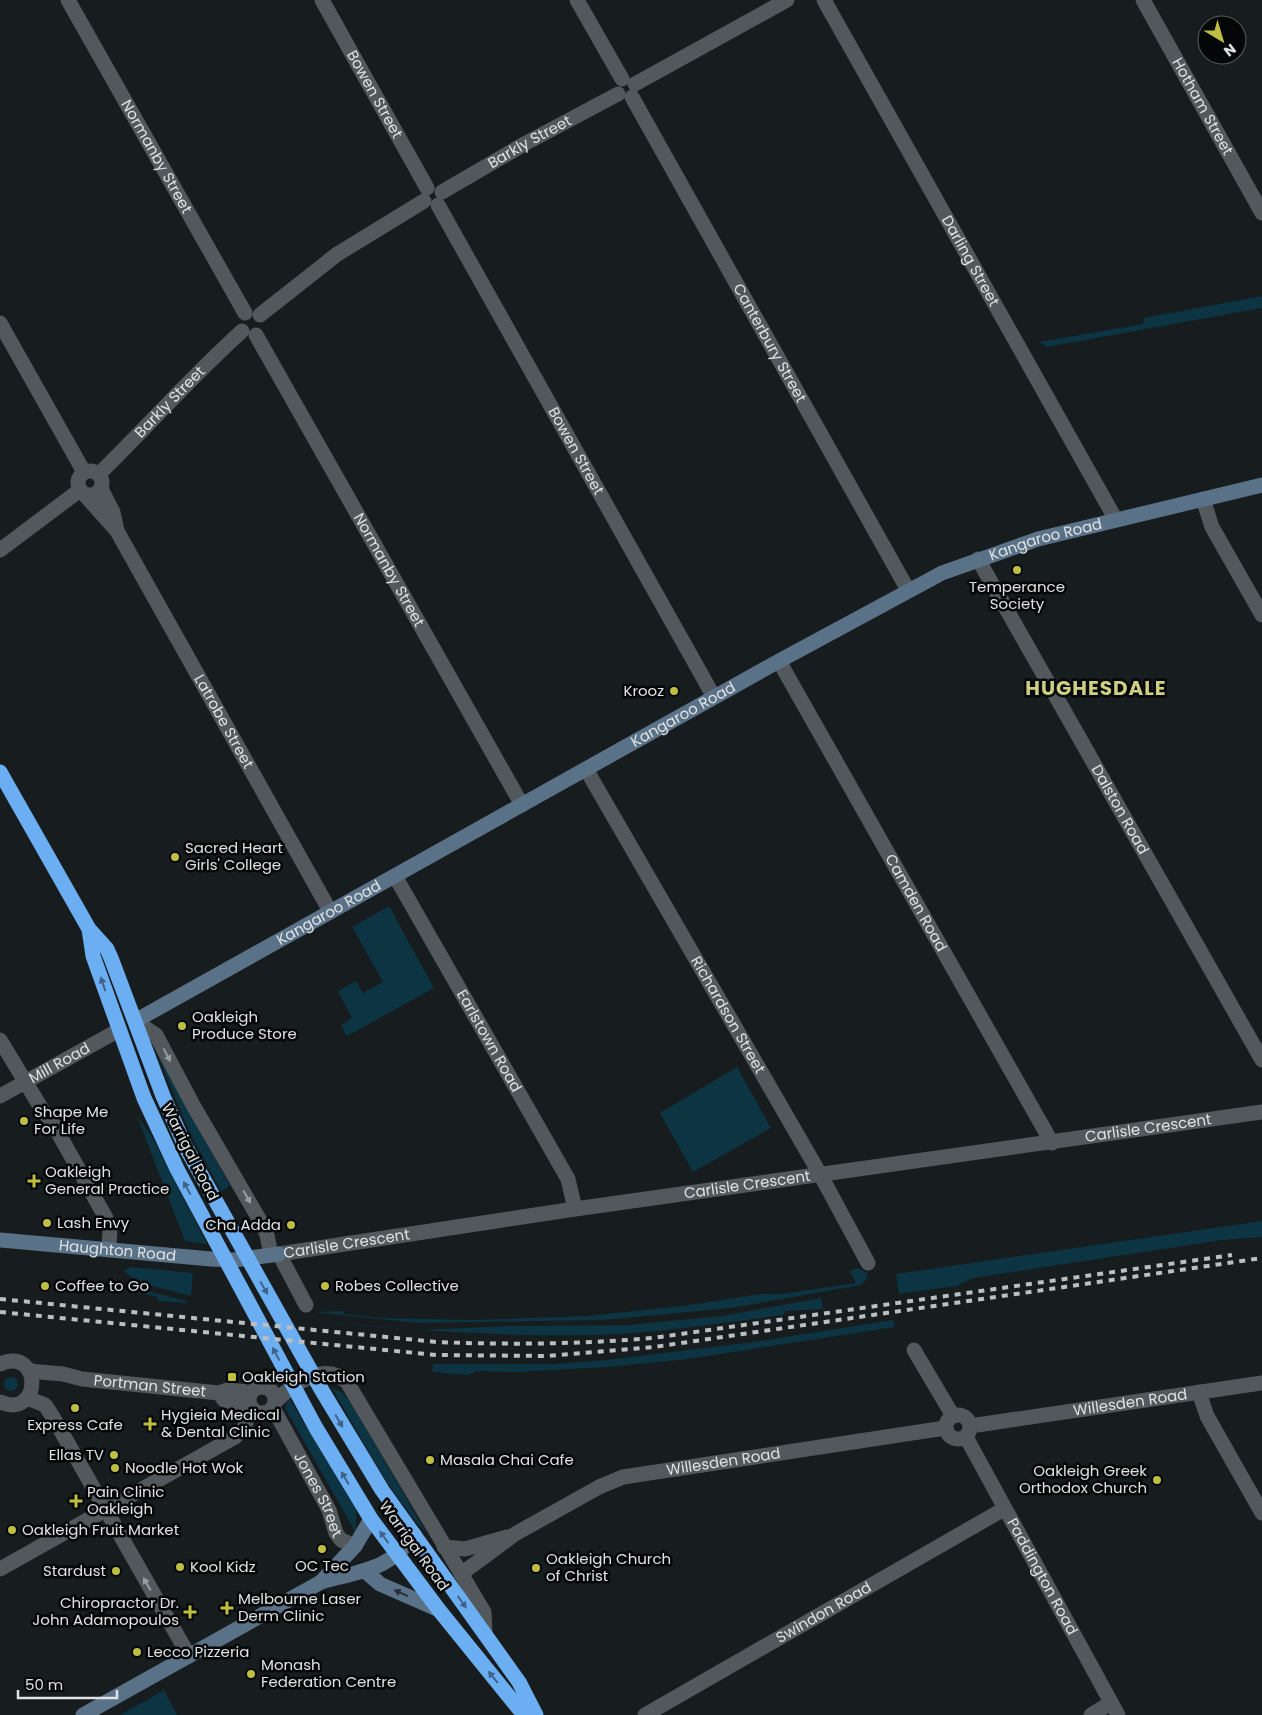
<svg xmlns="http://www.w3.org/2000/svg" width="1262" height="1715" font-family="Poppins,sans-serif">
  <rect width="100%" height="100%" fill="#171c1e"/>
  <path fill="#0d3442" d="M1262,296v12l-215,39 -8,-5 104,-18 1,-6z
    M389,906l45,82 -87,48 -6,-11 11,-7 -14,-27 18,-10 7,12 20,-11 -31,-55z
    M155,1049l75,137 -9,5 -31,-58z
    M737,1067l34,61 -78,44 -33,-59z
    M137,1116l14,19 56,109 -22,-3z
    M1262,1221v16l-40,3 -249,38 -17,8 -57,8 -3,-20z
    M131,1267l62,6 -2,23 -51,-13 -17,-12z
    M857,1268l11,5 -1,5 -6,7 -130,23 -128,12 -184,3 -107,-11 31,-1 1,3 38,4 92,2 113,-4 95,-10 79,-12h20l75,-11 -6,-12z
    M139,1289l48,12v2l-29,-2v-4l-19,-4z
    M821,1298l2,11 -37,2 -3,4c-63,8 -128,19 -191,20 -98,2 -194,-6 -291,-15l119,10 88,-4 120,-1 94,-9z
    M893,1320l2,7 -207,32 -81,8 -90,5 -40,-1 -9,4 -36,-3 1,-8h120l54,-4 154,-19z
    M4 1384a7 7 0 1 1 14 0a7 7 0 1 1-14 0Z
    M332,1388l9,4 9,9 77,133c-39,-42 -66,-97 -95,-146z
    M289,1398l67,111v24l-71,-125z
    M164,1690l13,25h-57z"/>
  <g fill="none" stroke-linecap="round" stroke-linejoin="round">
    <g stroke="#52585b" stroke-width="15">
      <path id="s1" d="M68,0l177,313"/>
      <path id="s2" d="M322,0l105,188"/>
      <path d="M577,0l45,79"/>
      <path id="s3" d="M824,0l292,520"/>
      <path id="s4" d="M1143,0l119,213"/>
      <path d="M635,84l152,-84"/>
      <path id="s5" d="M632,97l276,493"/>
      <path id="s6" d="M442,192l84,-49 92,-49"/>
      <path id="s7" d="M438,205l276,492"/>
      <path d="M260,315l76,-60 88,-54"/>
      <path d="M0,323l84,149"/>
      <path id="s8" d="M256,335l266,470"/>
      <circle cx="90" cy="483" r="12"/>
      <path id="s9" d="M99,474c48,-47 93,-98 143,-143"/>
      <path d="M101,489l12,23 4,19"/>
      <path id="s10" d="M84,494l33,37 213,380"/>
      <path d="M1203,499l9,28 50,88"/>
      <path d="M0,550l80,-60"/>
      <path id="s11" d="M978,559l284,501"/>
      <path id="s12" d="M779,661l273,482"/>
      <path id="s13" d="M586,769l234,405 48,89"/>
      <path id="s14" d="M395,876l173,303 7,30"/>
      <path d="M135,1021l21,14 37,70 69,119 5,11 4,20"/>
      <path d="M0,1040l43,71 9,11 54,96 4,10 -1,22"/>
      <path id="s15" d="M0,1096l119,-66"/>
      <path id="s16" d="M306,1305l-27,-51 296,-45 687,-97"/>
      <path d="M914,1350l39,66"/>
      <path d="M0,1364c43,-18 42,56 0,38"/>
      <path id="s17" d="M29,1371l34,3 19,5 137,14 8,-3 24,2"/>
      <circle cx="262" cy="1400" r="13"/>
      <path d="M1199,1392l8,24 55,97"/>
      <path d="M219,1393l5,7 25,6"/>
      <path d="M27,1398l18,7 8,12 136,239"/>
      <path d="M276,1401c17,-17 49,-40 71,-19l137,230 1,21"/>
      <path id="s18" d="M273,1408l56,102 7,23 5,7 14,6"/>
      <circle cx="958" cy="1427" r="12"/>
      <path id="s19" d="M970,1426l292,-43"/>
      <path id="s20" d="M966,1437l152,278"/>
      <path d="M444,1547l21,2 42,-12"/>
      <path d="M0,1569l235,-132 9,-9 7,-20"/>
      <path id="s21" d="M461,1574l54,-40 84,-47 24,-10 322,-49"/>
      <path id="s22" d="M645,1715l359,-206"/>
      <path d="M1091,1715l20,-12"/>
    </g>
    <g stroke="#5a7288" stroke-width="15">
      <path id="s23" d="M135,1021l644,-360 163,-88 96,-34 224,-54"/>
      <path id="s24" d="M0,1240l211,19 23,1 45,-6"/>
      <path d="M365,1571l15,13 59,26"/>
      <path d="M321,1582l34,-36 16,-27"/>
      <path d="M83,1715l238,-133c38,-11 70,-11 93,-48"/>
    </g>
    <path stroke="#6caef2" stroke-width="15" d="M0,772l89,157 18,20 4,9 52,138 22,50 136,243 61,101 137,192 17,33
      M89,929l4,27 51,142 33,71 139,259 55,91 68,91 85,105"/>
    <path stroke="#bcbfc0" stroke-width="4" stroke-dasharray="6 6" stroke-linecap="butt" d="M0,1299l437,43c73,3 144,2 216,-4l579,-83
      M0,1312l436,43 111,1 107,-9 608,-89"/>
  </g>
  <defs><path id="oneway-solid" d="M-6-.8H1V-3.2L6.5 0L1 3.2V.8H-6Z" transform="scale(1.25)"/></defs>
  <g fill="#3e6288">
    <use href="#oneway-solid" transform="translate(103 984) rotate(-109)"/>
    <use href="#oneway-solid" transform="translate(187 1188) rotate(-118)"/>
    <use href="#oneway-solid" transform="translate(264 1288) rotate(60)"/>
    <use href="#oneway-solid" transform="translate(276 1354) rotate(-118)"/>
    <use href="#oneway-solid" transform="translate(339 1421) rotate(60)"/>
    <use href="#oneway-solid" transform="translate(345 1478) rotate(-121)"/>
    <use href="#oneway-solid" transform="translate(384 1537) rotate(-126)"/>
    <use href="#oneway-solid" transform="translate(462 1602) rotate(54)"/>
    <use href="#oneway-solid" transform="translate(493 1677) rotate(-129)"/>
  </g>
  <g fill="#989d9f">
    <use href="#oneway-solid" transform="translate(167 1055) rotate(62)"/>
    <use href="#oneway-solid" transform="translate(247 1197) rotate(60)"/>
    <use href="#oneway-solid" transform="translate(147 1584) rotate(-120)"/>
  </g>
  <use fill="#27313b" href="#oneway-solid" transform="translate(401 1593) rotate(-156)"/>
  <g fill="#bebf42" stroke="#050607" stroke-width="2">
    <circle cx="1017" cy="570" r="5"/>
    <circle cx="674" cy="691" r="5"/>
    <circle cx="175" cy="857" r="5"/>
    <circle cx="182" cy="1026" r="5"/>
    <circle cx="24" cy="1121" r="5"/>
    <path d="M31.5 1173.5h5v5h5v5h-5v5h-5v-5h-5v-5h5z"/>
    <circle cx="47" cy="1223" r="5"/>
    <circle cx="291" cy="1225" r="5"/>
    <circle cx="45" cy="1286" r="5"/>
    <circle cx="325" cy="1286" r="5"/>
    <rect x="227" y="1372" width="10" height="10" rx="2.5"/>
    <circle cx="75" cy="1408" r="5"/>
    <path d="M147.5 1416.5h5v5h5v5h-5v5h-5v-5h-5v-5h5z"/>
    <circle cx="114" cy="1455" r="5"/>
    <circle cx="430" cy="1460" r="5"/>
    <circle cx="115" cy="1468" r="5"/>
    <circle cx="1157" cy="1480" r="5"/>
    <path d="M73.5 1493.5h5v5h5v5h-5v5h-5v-5h-5v-5h5z"/>
    <circle cx="12" cy="1530" r="5"/>
    <circle cx="322" cy="1549" r="5"/>
    <circle cx="180" cy="1567" r="5"/>
    <circle cx="536" cy="1568" r="5"/>
    <circle cx="116" cy="1571" r="5"/>
    <path d="M224.5 1600.5h5v5h5v5h-5v5h-5v-5h-5v-5h5z"/>
    <path d="M187.5 1604.5h5v5h5v5h-5v5h-5v-5h-5v-5h5z"/>
    <circle cx="137" cy="1652" r="5"/>
    <circle cx="251" cy="1674" r="5"/>
  </g>
  <g text-anchor="middle" stroke-width="5" stroke-linejoin="round" paint-order="stroke">
    <g font-size="15" fill="#dfe2e3" stroke="#050607">
      <text dy="5" stroke="none"><textPath href="#s2" startOffset="108">Bowen Street</textPath></text>
      <text dy="5" stroke="none"><textPath href="#s4" startOffset="122">Hotham Street</textPath></text>
      <text dy="5" stroke="none"><textPath href="#s6" startOffset="101">Barkly Street</textPath></text>
      <text dy="5" stroke="none"><textPath href="#s1" startOffset="180">Normanby Street</textPath></text>
      <text dy="5" stroke="none"><textPath href="#s3" startOffset="299">Darling Street</textPath></text>
      <text dy="5" stroke="none"><textPath href="#s5" startOffset="282">Canterbury Street</textPath></text>
      <text dy="5" stroke="none"><textPath href="#s9" startOffset="101">Barkly Street</textPath></text>
      <text dy="5" stroke="none"><textPath href="#s7" startOffset="282">Bowen Street</textPath></text>
      <text dy="5" stroke="none"><textPath href="#s23" startOffset="1032">Kangaroo Road</textPath></text>
      <text dy="5" stroke="none"><textPath href="#s8" startOffset="270">Normanby Street</textPath></text>
      <text dy="5" stroke="none"><textPath href="#s23" startOffset="628">Kangaroo Road</textPath></text>
      <text dy="5" stroke="none"><textPath href="#s10" startOffset="268">Latrobe Street</textPath></text>
      <text dy="5" stroke="none"><textPath href="#s11" startOffset="288">Dalston Road</textPath></text>
      <text dy="5" stroke="none"><textPath href="#s12" startOffset="278">Camden Road</textPath></text>
      <text dy="5" stroke="none"><textPath href="#s23" startOffset="222">Kangaroo Road</textPath></text>
      <text dy="5" stroke="none"><textPath href="#s13" startOffset="284">Richardson Street</textPath></text>
      <text dy="5" stroke="none"><textPath href="#s14" startOffset="190">Earlstown Road</textPath></text>
      <text dy="5" stroke="none"><textPath href="#s15" startOffset="68">Mill Road</textPath></text>
      <text dy="5" stroke="none"><textPath href="#s16" startOffset="936">Carlisle Crescent</textPath></text>
      <text transform="translate(190 1152) rotate(63)" y="5">Warrigal Road</text>
      <text dy="5" stroke="none"><textPath href="#s16" startOffset="531">Carlisle Crescent</textPath></text>
      <text dy="5" stroke="none"><textPath href="#s16" startOffset="126">Carlisle Crescent</textPath></text>
      <text dy="5" stroke="none"><textPath href="#s24" startOffset="118">Haughton Road</textPath></text>
      <text dy="5" stroke="none"><textPath href="#s17" startOffset="122">Portman Street</textPath></text>
      <text dy="5" stroke="none"><textPath href="#s19" startOffset="162">Willesden Road</textPath></text>
      <text dy="5" stroke="none"><textPath href="#s21" startOffset="291">Willesden Road</textPath></text>
      <text dy="5" stroke="none"><textPath href="#s18" startOffset="98">Jones Street</textPath></text>
      <text transform="translate(414 1546) rotate(54)" y="5">Warrigal Road</text>
      <text dy="5" stroke="none"><textPath href="#s20" startOffset="159">Paddington Road</textPath></text>
      <text dy="5" stroke="none"><textPath href="#s22" startOffset="206">Swindon Road</textPath></text>
    </g>
    <g font-size="15" fill="#dfe2e3" stroke="#050607" text-anchor="start">
      <text x="1017" y="592" text-anchor="middle">Temperance<tspan x="1017" dy="17">Society</tspan></text>
      <text x="664" y="696" text-anchor="end">Krooz</text>
      <text x="185" y="853">Sacred Heart<tspan x="185" dy="17">Girls' College</tspan></text>
      <text x="192" y="1022">Oakleigh<tspan x="192" dy="17">Produce Store</tspan></text>
      <text x="34" y="1117">Shape Me<tspan x="34" dy="17">For Life</tspan></text>
      <text x="45" y="1177">Oakleigh<tspan x="45" dy="17">General Practice</tspan></text>
      <text x="57" y="1228">Lash Envy</text>
      <text x="281" y="1230" text-anchor="end">Cha Adda</text>
      <text x="55" y="1291">Coffee to Go</text>
      <text x="335" y="1291">Robes Collective</text>
      <text x="242" y="1382">Oakleigh Station</text>
      <text x="161" y="1420">Hygieia Medical<tspan x="161" dy="17">&amp; Dental Clinic</tspan></text>
      <text x="75" y="1430" text-anchor="middle">Express Cafe</text>
      <text x="104" y="1460" text-anchor="end">Ellas TV</text>
      <text x="440" y="1465">Masala Chai Cafe</text>
      <text x="125" y="1473">Noodle Hot Wok</text>
      <text x="1147" y="1476" text-anchor="end">Oakleigh Greek<tspan x="1147" dy="17">Orthodox Church</tspan></text>
      <text x="87" y="1497">Pain Clinic<tspan x="87" dy="17">Oakleigh</tspan></text>
      <text x="22" y="1535">Oakleigh Fruit Market</text>
      <text x="546" y="1564">Oakleigh Church<tspan x="546" dy="17">of Christ</tspan></text>
      <text x="322" y="1571" text-anchor="middle">OC Tec</text>
      <text x="190" y="1572">Kool Kidz</text>
      <text x="106" y="1576" text-anchor="end">Stardust</text>
      <text x="238" y="1604">Melbourne Laser<tspan x="238" dy="17">Derm Clinic</tspan></text>
      <text x="179" y="1608" text-anchor="end">Chiropractor Dr.<tspan x="179" dy="17">John Adamopoulos</tspan></text>
      <text x="147" y="1657">Lecco Pizzeria</text>
      <text x="261" y="1670">Monash<tspan x="261" dy="17">Federation Centre</tspan></text>
    </g>
    <g font-size="20" font-weight="bold" letter-spacing="1" fill="#cdcf81" stroke="#050607">
      <text x="1096" y="695">HUGHESDALE</text>
    </g>
  </g>
  <g transform="translate(1222 40) rotate(142)"><circle r="24" fill="#050607" stroke="#5c5e5f"/>
  <path d="M0-4L9 19L0 12L-9 19Z" fill="#bebf42"/>
  <text y="-8" font-size="14" font-weight="bold" text-anchor="middle" fill="#dfe2e3">N</text>
  </g>
  <path d="M18 1690v8h99v-8" fill="none" stroke="#dfe2e3" stroke-width="2.5"/>
  <text x="25" y="1690" font-size="15" fill="#dfe2e3" stroke="#050607" stroke-width="4" paint-order="stroke">50 m</text>
</svg>
